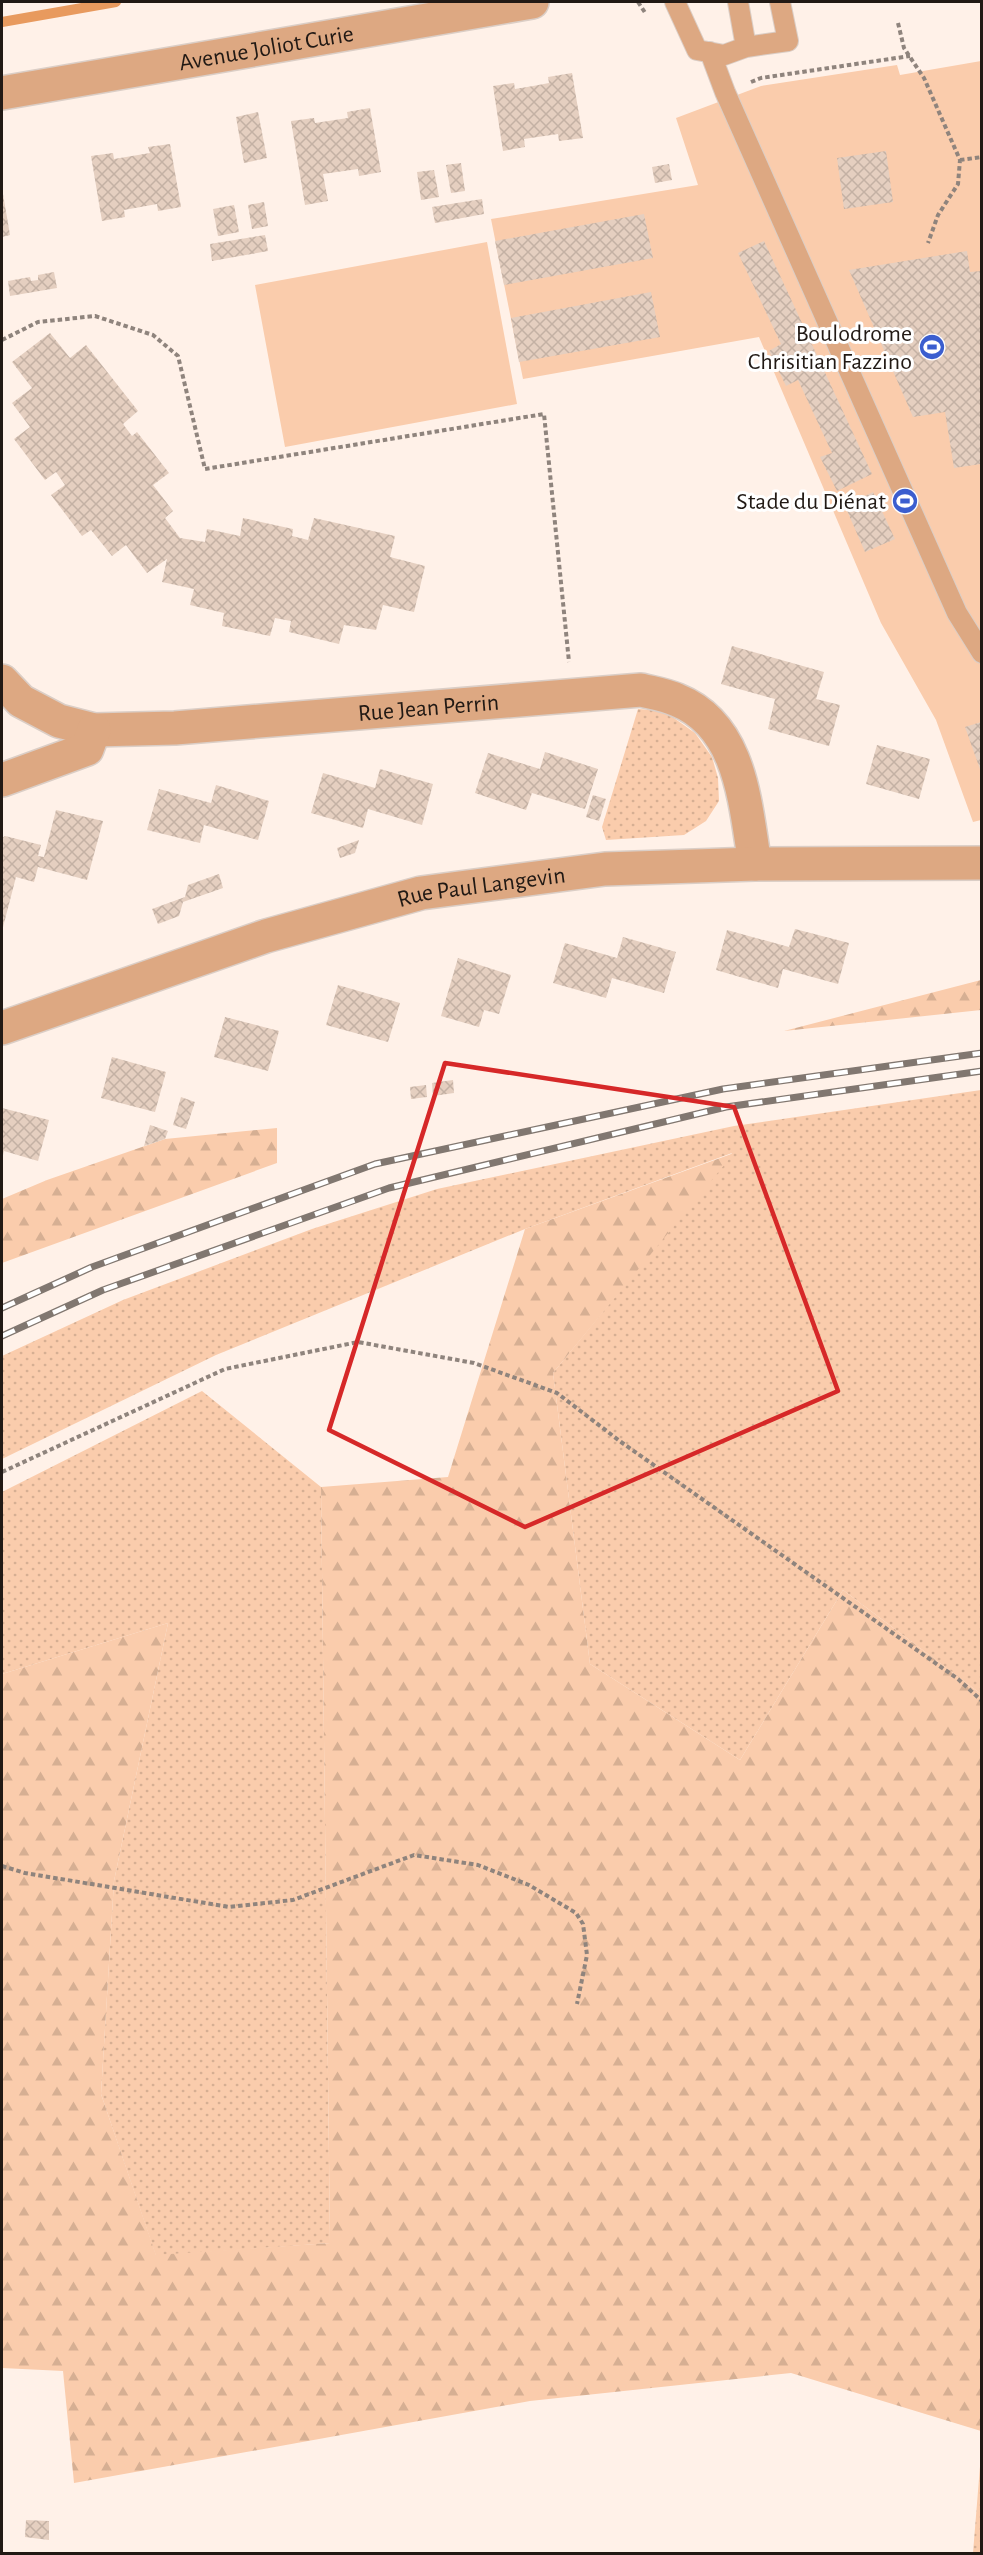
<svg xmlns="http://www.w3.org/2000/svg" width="983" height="2555" font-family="'Alegreya Sans',sans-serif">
  <defs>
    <pattern id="green-dots" width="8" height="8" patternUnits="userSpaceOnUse" patternTransform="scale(1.5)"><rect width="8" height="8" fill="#faccac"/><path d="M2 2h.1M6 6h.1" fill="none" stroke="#d6af93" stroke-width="1.8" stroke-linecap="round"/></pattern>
    <pattern id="forest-firs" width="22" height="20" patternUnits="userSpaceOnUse" patternTransform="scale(1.5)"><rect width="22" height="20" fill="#faccac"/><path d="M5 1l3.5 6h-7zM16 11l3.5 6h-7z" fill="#d6af93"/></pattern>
    <pattern id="building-cross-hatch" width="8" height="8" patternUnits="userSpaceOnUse" patternTransform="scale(1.5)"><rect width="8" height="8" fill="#e5cfc0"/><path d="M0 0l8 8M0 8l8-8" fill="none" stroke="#c4b1a4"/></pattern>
  </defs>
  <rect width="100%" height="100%" fill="#fff1e8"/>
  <path fill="url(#green-dots)" d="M638,709l26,2 31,22 17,24 6,21 1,23 -13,20 -22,14 -78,5 -4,-13z
    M981,1090v604l-138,-104 -103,170 -150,-96 -37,-291 179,-220 -207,76 -309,126 -214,104v-103l121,-56 189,-71 125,-40 297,-63z
    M202,1391l119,96 9,756 -174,13 -55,-162 13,-213 54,-258 -166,51v-182z
    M981,2454v99h-8z"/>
  <path fill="url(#forest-firs)" d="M981,980v30l-197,21z
    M277,1128v35l-275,100v-64l45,-19 118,-41z
    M734,1153l-181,220 37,291 150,96 103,-170 138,104v737l-190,-58 -261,28 -456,82 -11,-112 -61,-3v-694l166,-51 -54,258 -13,213 55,161 174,-12 -9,-756 127,-10 77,-248z"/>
  <path fill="#faccac" d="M981,61v759l-8,2 -37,-102 -55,-97 -122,-286 -236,42 -32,-160 207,-34 -22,-67 85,-32 136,-21 3,10z
    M487,242l30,162 -232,43 -30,-162z"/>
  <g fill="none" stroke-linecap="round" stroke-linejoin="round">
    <path stroke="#e89a5e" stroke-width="10" d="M2,22l114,-20"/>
  </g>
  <path fill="url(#building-cross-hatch)" d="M572,73l11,65 -24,3 -1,-7 -34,5 1,8 -22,4 -10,-65 21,-3 1,6 18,-3 16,-3 -1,-6z
    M370,108l11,64 -22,4 -1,-7 -35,5 5,27 -23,4 -14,-84 23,-3 1,5 33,-5 -1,-6z
    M258,112l9,46 -23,5 -8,-46z
    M170,144l11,63 -23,4 -1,-7 -33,6 1,7 -23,4 -11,-65 22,-3 1,6 36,-6 -2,-6z
    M886,151l7,51 -49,7 -7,-51z
    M461,163l4,28 -14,2 -5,-28z
    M669,164l3,16 -17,3 -3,-16z
    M434,170l5,27 -18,3 -4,-28z
    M3,194l7,41 -8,2v-42z
    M482,199l2,15 -49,9 -3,-16z
    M264,202l4,24 -16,3 -4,-24z
    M234,205l5,27 -21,4 -5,-27z
    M644,214l9,44 -149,27 -9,-44z
    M265,235l3,16 -56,10 -2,-17z
    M764,241l108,233 -35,17 -17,-34 12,-4 -34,-73 -12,6 -17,-35 12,-7 -43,-91z
    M967,251l3,21 11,-1v193l-27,4 -9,-56 -32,5 -64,-147z
    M54,272l3,16 -47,8 -2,-15 22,-4 1,4 7,-1v-5z
    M651,292l9,45 -141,25 -8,-44z
    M50,333l20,25 16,-13 52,66 -15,13 9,12 5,-4 32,41 -16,12 20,26 -8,7 15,20 25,4 2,-13 33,7 3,-18 50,11 -1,7 16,4 6,-22 81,18 -5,21 35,9 -11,46 -31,-7 -7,25 -32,-5 -5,19 -50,-12 2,-11 -16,-3 -5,18 -48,-10 2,-13 -34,-8 4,-16 -32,-7 5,-23 -20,14 -21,-28 -14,11 -21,-26 -9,6 -31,-41 14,-10 -9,-13 -11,8 -31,-41 16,-12 -18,-24 20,-15 -20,-26z
    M873,492l22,47 -30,13 -20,-46z
    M732,646l92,26 -8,27 24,6 -11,41 -61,-17 7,-30 -54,-15z
    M981,722v50l-16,-45z
    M877,745l53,14 -11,40 -53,-15z
    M545,752l53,17 -13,40 -53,-16 -6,17 -51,-17 13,-40 52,16z
    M380,769l53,15 -11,41 -54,-16 -5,19 -52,-15 12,-40 52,15z
    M216,785l53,16 -11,39 -54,-15 -4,18 -53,-13 12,-41 52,14z
    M593,795l13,4 -7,22 -13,-4z
    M56,810l47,11 -16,59 -49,-13 -4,15 -18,-5 -14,54v-93l3,-2 36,9 -3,11 6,1z
    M359,840l-4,13 -15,5 -3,-10z
    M219,874l4,14 -40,14 -4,14 -21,8 -6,-15 33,-12 3,-12z
    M795,929l54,14 -11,41 -55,-15 -5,19 -62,-18 11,-40 62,17z
    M623,937l53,15 -12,41 -52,-15 -6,20 -53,-15 12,-40 52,15z
    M458,958l53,17 -12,39 -15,-4 -5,17 -38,-11z
    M338,985l62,18 -12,39 -62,-17z
    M225,1017l54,14 -11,40 -54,-14z
    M112,1057l54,15 -11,40 -54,-14z
    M453,1080l1,13 -21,3 -1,-13z
    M426,1085l1,12 -16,2 -1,-12z
    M181,1097l14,5 -9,27 -13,-4z
    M2,1108l47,12 -11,41 -34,-10 -2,8z
    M150,1125l18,6 -3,8 -21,7z
    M26,2520l23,1v19l-24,-3z"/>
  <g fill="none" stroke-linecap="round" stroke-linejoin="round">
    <g stroke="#dbcec6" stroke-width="22">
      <path id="service" d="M675,2l22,48 27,5 22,-8 -8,-45
        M746,47l42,-6 -8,-39
        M710,52l15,40 232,521 25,40"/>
    </g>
    <g stroke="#dbcec6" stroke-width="36">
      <g id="minor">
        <path id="s1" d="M2,93l530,-91"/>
        <path id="s2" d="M2,681l19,20 38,20 35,9 81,-2 466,-38c12,3 25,5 36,10 65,26 68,105 78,164"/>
        <path d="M2,780l85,-31 7,-19"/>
        <path id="s3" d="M2,1028l264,-92 155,-43 184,-24 150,-5 227,-1"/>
      </g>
    </g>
    <path stroke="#8f847d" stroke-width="4" stroke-dasharray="4.5 3" stroke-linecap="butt" d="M638,2l8,12
      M898,23l6,25 20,30 36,82 -2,24 -20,31 -10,28
      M751,82l10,-4 149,-22
      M960,160l22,-3
      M2,340l36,-18 57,-6 58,19 25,21 27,113 339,-55 25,248
      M2,1472l223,-103 133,-27 116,21 83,30 64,49 337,237 24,22
      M2,1866l23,7 204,34 64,-7 121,-45 64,10 51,20 47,28 7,11 4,31 -10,49"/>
    <use href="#service" stroke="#dda882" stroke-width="20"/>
    <use href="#minor" stroke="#dda882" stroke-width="33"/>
    <g stroke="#817770" stroke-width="7">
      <path id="rail" d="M2,1308l90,-41 283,-103 348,-75 259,-36
        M2,1336l101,-46 286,-102 337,-81 256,-36"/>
    </g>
    <use href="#rail" stroke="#fff" stroke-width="4.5" stroke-dasharray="14" stroke-linecap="butt"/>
  </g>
  <path fill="none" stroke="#d62828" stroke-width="4.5" stroke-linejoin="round" d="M445,1063l289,44 104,284 -313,136 -196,-97z"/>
  <defs>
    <g id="stadium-disc" transform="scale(1.35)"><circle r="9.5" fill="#3b5ecf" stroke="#fff"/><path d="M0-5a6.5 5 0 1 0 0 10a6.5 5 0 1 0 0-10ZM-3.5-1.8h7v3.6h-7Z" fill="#fff"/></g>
  </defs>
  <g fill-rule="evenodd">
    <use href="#stadium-disc" x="932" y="347"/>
    <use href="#stadium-disc" x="905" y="501"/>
  </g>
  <g text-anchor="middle" stroke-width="6" stroke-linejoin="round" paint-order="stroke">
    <g font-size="24" fill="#211914" stroke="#fff">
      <text dy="8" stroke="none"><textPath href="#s1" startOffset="268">Avenue Joliot Curie</textPath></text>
      <text dy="8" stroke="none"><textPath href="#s2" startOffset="442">Rue Jean Perrin</textPath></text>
      <text dy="8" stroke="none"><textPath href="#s3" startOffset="501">Rue Paul Langevin</textPath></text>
    </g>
    <g font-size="24" fill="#211914" stroke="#fff" text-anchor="end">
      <text x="912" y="341">Boulodrome<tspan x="912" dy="28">Chrisitian Fazzino</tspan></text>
      <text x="886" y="509">Stade du Diénat</text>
    </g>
  </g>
  <rect width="983" height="2555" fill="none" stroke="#211914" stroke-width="6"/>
</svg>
